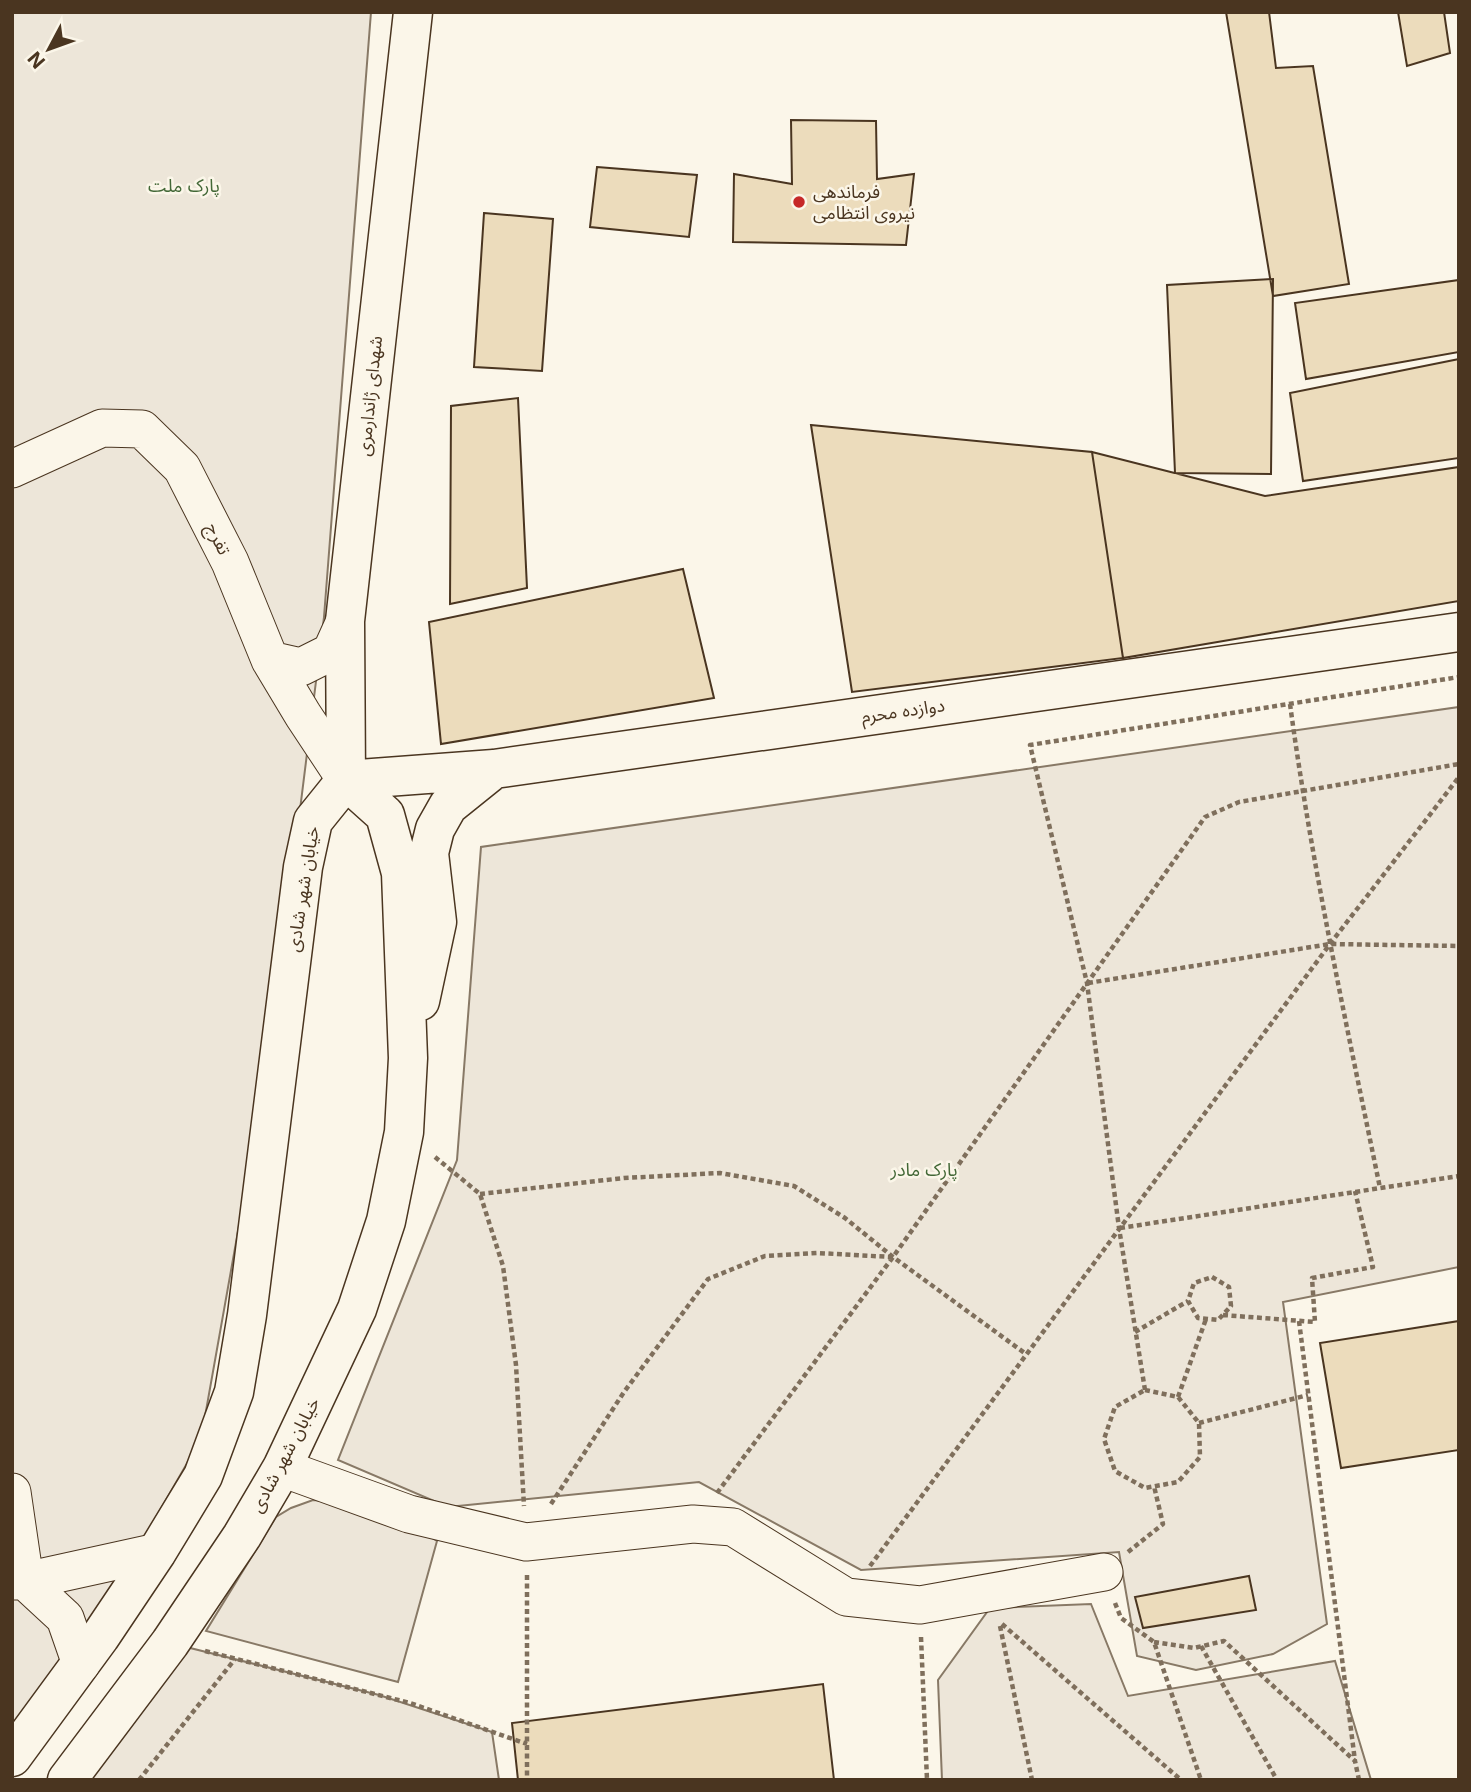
<svg xmlns="http://www.w3.org/2000/svg" width="1471" height="1792" font-family="Inter,'Noto Sans Arabic',sans-serif">
  <rect width="100%" height="100%" fill="#fbf6e9"/>
  <path fill="#ede6d9" stroke="#887966" stroke-width="2" d="M12,12h359l-47,605 -31,249 -40,281 -52,292 -100,174 -89,114z
    M1459,707v560l-176,35 44,322 -54,30 -77,16 -59,-14 -18,-104 -258,18 -162,-88 -251,25 -110,-47 119,-300 24,-313z
    M313,1500l28,3 67,20 29,18 -39,141 -192,-51 70,-114 15,-9z
    M1091,1604l37,92 207,-35 36,119h-429l-4,-100 52,-72z
    M170,1643l209,52 113,37 7,48h-427z"/>
  <path fill="#ecdcbc" stroke="#4a3520" stroke-width="2" d="M1226,12h43l7,56 37,-2 36,218 -76,12z
    M1398,12h46l6,41 -43,13z
    M791,120l85,1 1,58 37,-5 -8,71 -173,-3 1,-68 58,10z
    M597,167l100,8 -8,62 -99,-10z
    M484,213l69,6 -11,152 -68,-4z
    M1273,279l-2,195 -96,-1 -8,-188z
    M1459,280v72l-153,27 -11,-76z
    M1459,359v99l-156,23 -13,-88z
    M518,398l9,190 -77,16 1,-198z
    M811,425l281,27 31,206 -271,34z
    M1092,452l173,44 194,-29v134l-336,57z
    M683,569l31,129 -273,46 -12,-122z
    M1459,1321v129l-118,18 -21,-125z
    M1249,1576l7,34 -113,18 -8,-31z
    M823,1684l11,96h-316l-6,-57z"/>
  <g fill="none" stroke-linecap="round" stroke-linejoin="round">
    <g stroke="#4a3520" stroke-width="39">
      <path id="minor" d="M12,469l90,-41 40,1 40,39 48,94 40,98 33,55 43,65
        M270,660l31,7 30,-15 14,-31
        M282,1468l127,46 117,28 167,-18 40,3 113,70 74,8 184,-33
        M12,1492l13,89 40,37 16,46
        M12,1581h13l132,-29"/>
    </g>
    <g stroke="#4a3520" stroke-width="41">
      <path id="major" d="M346,780l148,-11 965,-137
        M346,780l-1,-159 68,-609
        M420,1001l17,-79 -8,-69 6,-24 13,-23 46,-37
        M12,1757l88,-120 57,-85 46,-76 31,-84 13,-77 56,-448 10,-46 33,-41
        M67,1780l103,-137 72,-107 40,-68 75,-159 29,-88 18,-89 4,-74 -7,-185 -16,-58 -39,-35"/>
    </g>
    <path stroke="#7f6f5c" stroke-width="4.5" stroke-dasharray="5 3.5" stroke-linecap="butt" d="M1290,704c22,163 57,323 90,484
      M1088,983l242,-39 129,2
      M435,1157l45,37 23,72 13,99 8,141
      M480,1194l144,-16 96,-5 74,13 51,32 48,39 133,97
      M1120,1228l339,-52
      M1212,1277l17,10 2,19 -13,14 -20,-2 -10,-17 6,-18z
      M1223,1315l92,7 -3,-44 61,-11 -18,-76
      M1299,1321l56,440
      M1135,1332l53,-31
      M1145,1390l-26,-162 -32,-245 -57,-238 429,-68
      M1145,1390l33,7 21,26 1,34 -22,25 -33,6 -30,-17 -11,-32 11,-32z
      M1178,1397l28,-78
      M1199,1423l109,-28
      M717,1493l176,-236 312,-440 34,-15 220,-38
      M551,1504l73,-112 84,-113 57,-23 52,-3 75,4
      M1128,1552l35,-28 -9,-38
      M870,1566l460,-622 129,-167
      M527,1575v205
      M1115,1603l6,15 33,24 47,138
      M1002,1624l179,156
      M1000,1626l32,154
      M921,1637l6,143
      M1154,1642l40,6 30,-7 131,120 4,19
      M1201,1646l76,134
      M205,1651l205,52 117,41
      M139,1780l96,-121"/>
    <use href="#minor" stroke="#fbf6e9" stroke-width="37"/>
    <use href="#major" stroke="#fbf6e9" stroke-width="38"/>
  </g>
  <circle fill="#c62828" stroke="#fbf6e9" stroke-width="2.5" cx="799" cy="202" r="7"/>
  <g text-anchor="middle" stroke-width="5" stroke-linejoin="round" paint-order="stroke">
    <g font-size="18" fill="#436837" stroke="#fbf6e9">
      <text x="184" y="192">پارک ملت</text>
      <text x="924" y="1176">پارک مادر</text>
    </g>
    <g font-size="18" fill="#4a3520" stroke="#fbf6e9" text-anchor="start">
      <text x="813" y="198">فرماندهی<tspan x="813" dy="21">نیروی انتظامی</tspan></text>
    </g>
    <g font-size="18" fill="#4a3520" stroke="#fbf6e9">
      <text transform="translate(370 396) rotate(-84)" y="6">شهدای ژاندارمری</text>
      <text transform="translate(218 539) rotate(63)" y="6">تفرج</text>
      <text transform="translate(903 711) rotate(-8)" y="6">دوازده محرم</text>
      <text transform="translate(303 889) rotate(-81)" y="6">خیابان شهر شادی</text>
      <text transform="translate(285 1455) rotate(-62)" y="6">خیابان شهر شادی</text>
    </g>
  </g>
  <rect width="1471" height="1792" fill="none" stroke="#4a3520" stroke-width="28"/>
  <g transform="translate(49 49) rotate(229)" stroke="#fbf6e9" stroke-width="5" paint-order="stroke">
  <path d="M0-5L12 26L0 18L-12 26Z" fill="#4a3520"/>
  <text y="-10" font-size="19" font-weight="bold" text-anchor="middle" fill="#4a3520">N</text>
  </g>
</svg>
